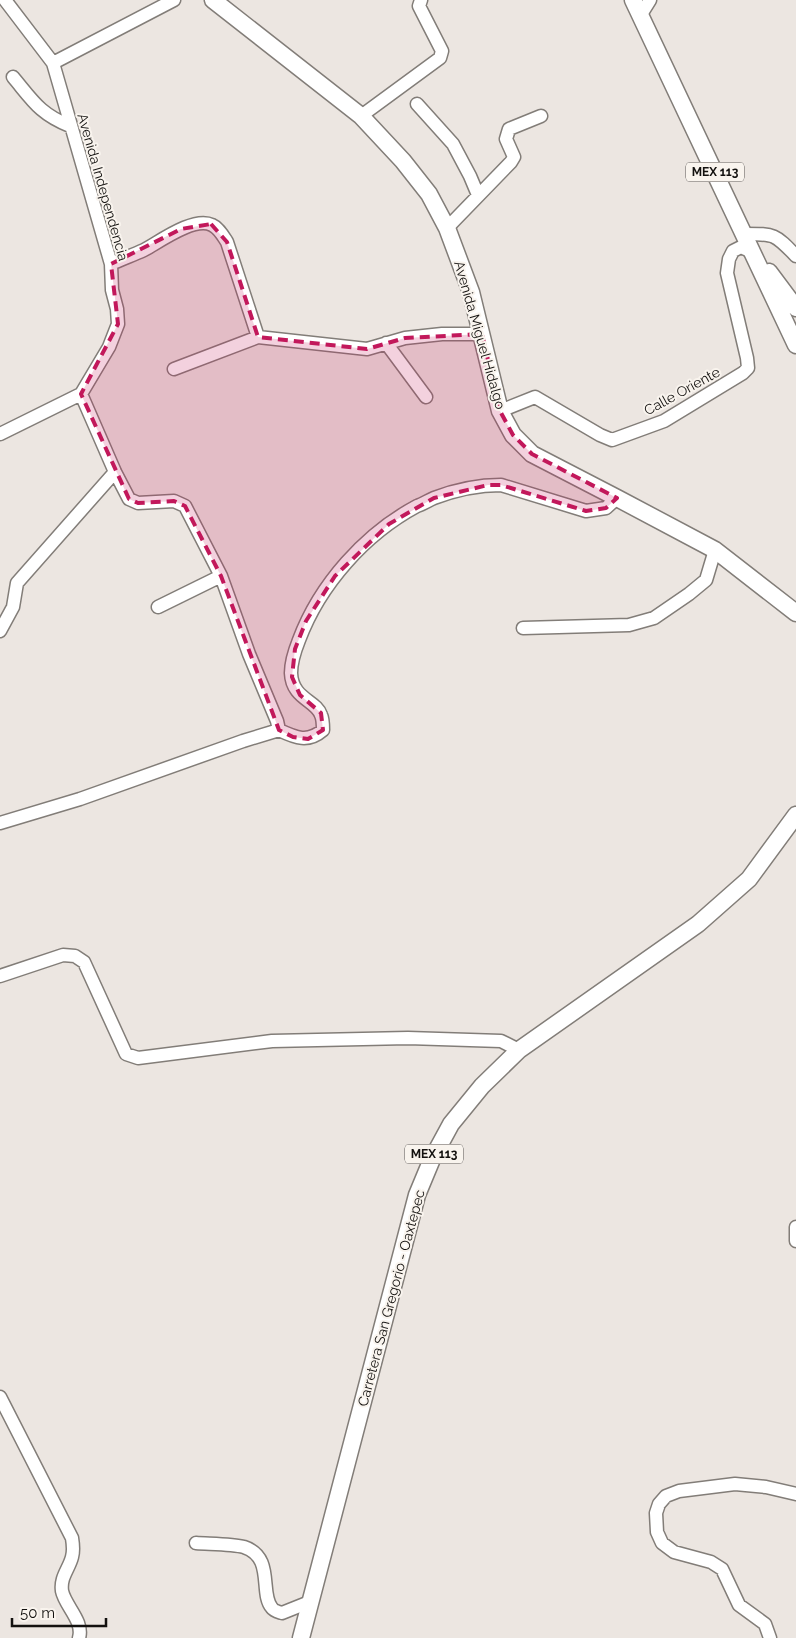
<svg xmlns="http://www.w3.org/2000/svg" width="796" height="1638" font-family="Raleway,sans-serif">
  <rect width="100%" height="100%" fill="#ece6e1"/>
  <g fill="none" stroke-linecap="round" stroke-linejoin="round">
    <g stroke="#827d78" stroke-width="15">
      <path id="minor" d="M5,0l48,63 58,201 1,26 5,19 1,15 -9,23 -28,47 34,78 14,27 9,4 36,-2 11,5 36,70 28,78 28,67 2,9c17,8 29,13 44,0 0,-5 0,-11 -2,-15 -5,-15 -29,-16 -30,-42 0,-10 4,-23 8,-33 21,-56 66,-106 118,-134 6,-2 12,-6 17,-8 21,-8 45,-13 67,-13l85,26 20,-3 11,-10
        M640,16l10,-16
        M53,63l121,-63
        M13,77c20,24 27,37 57,49
        M417,104l36,40 17,32 8,19
        M361,116l79,-58 2,-7 -23,-45 2,-6
        M447,228l64,-66 3,-5 -8,-18 3,-10 32,-13
        M745,234c30,0 30,0 51,22
        M111,264c11,-5 22,-9 33,-14 15,-8 50,-34 68,-25 7,3 11,11 15,17l31,95 109,12 38,-11 37,-4h40
        M386,343l40,54
        M174,369l84,-32
        M500,411l35,-14 65,38 12,5 52,-19 79,-48 5,-5 -1,-10 -20,-85 2,-14 4,-8 8,-4 11,5
        M0,434l81,-40
        M158,607l63,-31
        M523,628l106,-3 25,-7 35,-24 17,-14 9,-30
        M0,631l13,-24 4,-24 98,-111
        M0,823l80,-24 163,-58 36,-11
        M0,976l63,-21 12,1 9,6 42,92 12,4 134,-17 136,-3 93,3 18,9
        M796,1227v14
        M0,1397l72,141c1,6 2,12 0,19 -3,12 -12,20 -10,34 3,15 22,30 17,47
        M196,1543c13,1 37,1 48,4 31,10 15,47 28,61 2,3 7,4 10,5l30,-12
        M770,1638l-5,-14 -26,-19 -17,-36 -11,-7 -37,-10 -12,-9 -5,-11 -1,-19 3,-9 7,-8 13,-5 56,-7 31,3 30,7"/>
    </g>
    <g stroke="#827d78" stroke-width="19">
      <path id="major" d="M213,0l148,116 42,45 26,33 18,34 24,64 29,119 13,24 19,19 85,44 98,52 81,63
        M633,0l163,345
        M769,272l27,36
        M301,1638l116,-443 15,-36 19,-35 31,-38 37,-36 179,-126 51,-45 47,-64"/>
    </g>
    <use href="#minor" stroke="#fff" stroke-width="12"/>
    <use href="#major" stroke="#fff" stroke-width="16"/>
  </g>
  <path fill="#c2185b" fill-opacity="0.2" stroke="#c2185b" stroke-width="4" stroke-dasharray="10 6" stroke-linejoin="round" d="M211,224l16,18 31,95 109,12 38,-11 77,-4 18,77 13,24 19,19 85,44 -11,10 -20,3 -85,-26h-13l-54,13 -45,26 -54,52 -29,45 -11,28 -3,28 8,18 21,18 2,17 -15,9 -15,-2 -14,-7 -58,-154 -36,-70 -11,-5 -36,2 -9,-4 -48,-105 37,-70 -7,-60 70,-35z"/>
  <g text-anchor="middle" stroke-width="4" stroke-linejoin="round" paint-order="stroke">
    <g fill="#f9f4ee" stroke="#585552" stroke-width="1">
      <rect x="686" y="162.5" width="58" height="19" rx="4"/>
      <rect x="405" y="1144.5" width="58" height="19" rx="4"/>
    </g>
    <g font-size="12" font-weight="bold" fill="#13110f">
      <text x="715" y="176">MEX 113</text>
      <text x="434" y="1158">MEX 113</text>
    </g>
    <g font-size="14" fill="#13110f" stroke="#f9f4ee">
      <text transform="translate(103 187) rotate(74)" y="5">Avenida Independencia</text>
      <text transform="translate(480 335) rotate(74)" y="5">Avenida Miguel Hidalgo</text>
      <text transform="translate(682 391) rotate(-29)" y="5">Calle Oriente</text>
      <text transform="translate(391 1298) rotate(-75)" y="5">Carretera San Gregorio - Oaxtepec</text>
    </g>
  </g>
  <path d="M12 1618v8h94v-8" fill="none" stroke="#13110f" stroke-width="2.5"/>
  <text x="20" y="1618" font-size="15" fill="#13110f" stroke="#f9f4ee" stroke-width="4" paint-order="stroke">50 m</text>
</svg>
